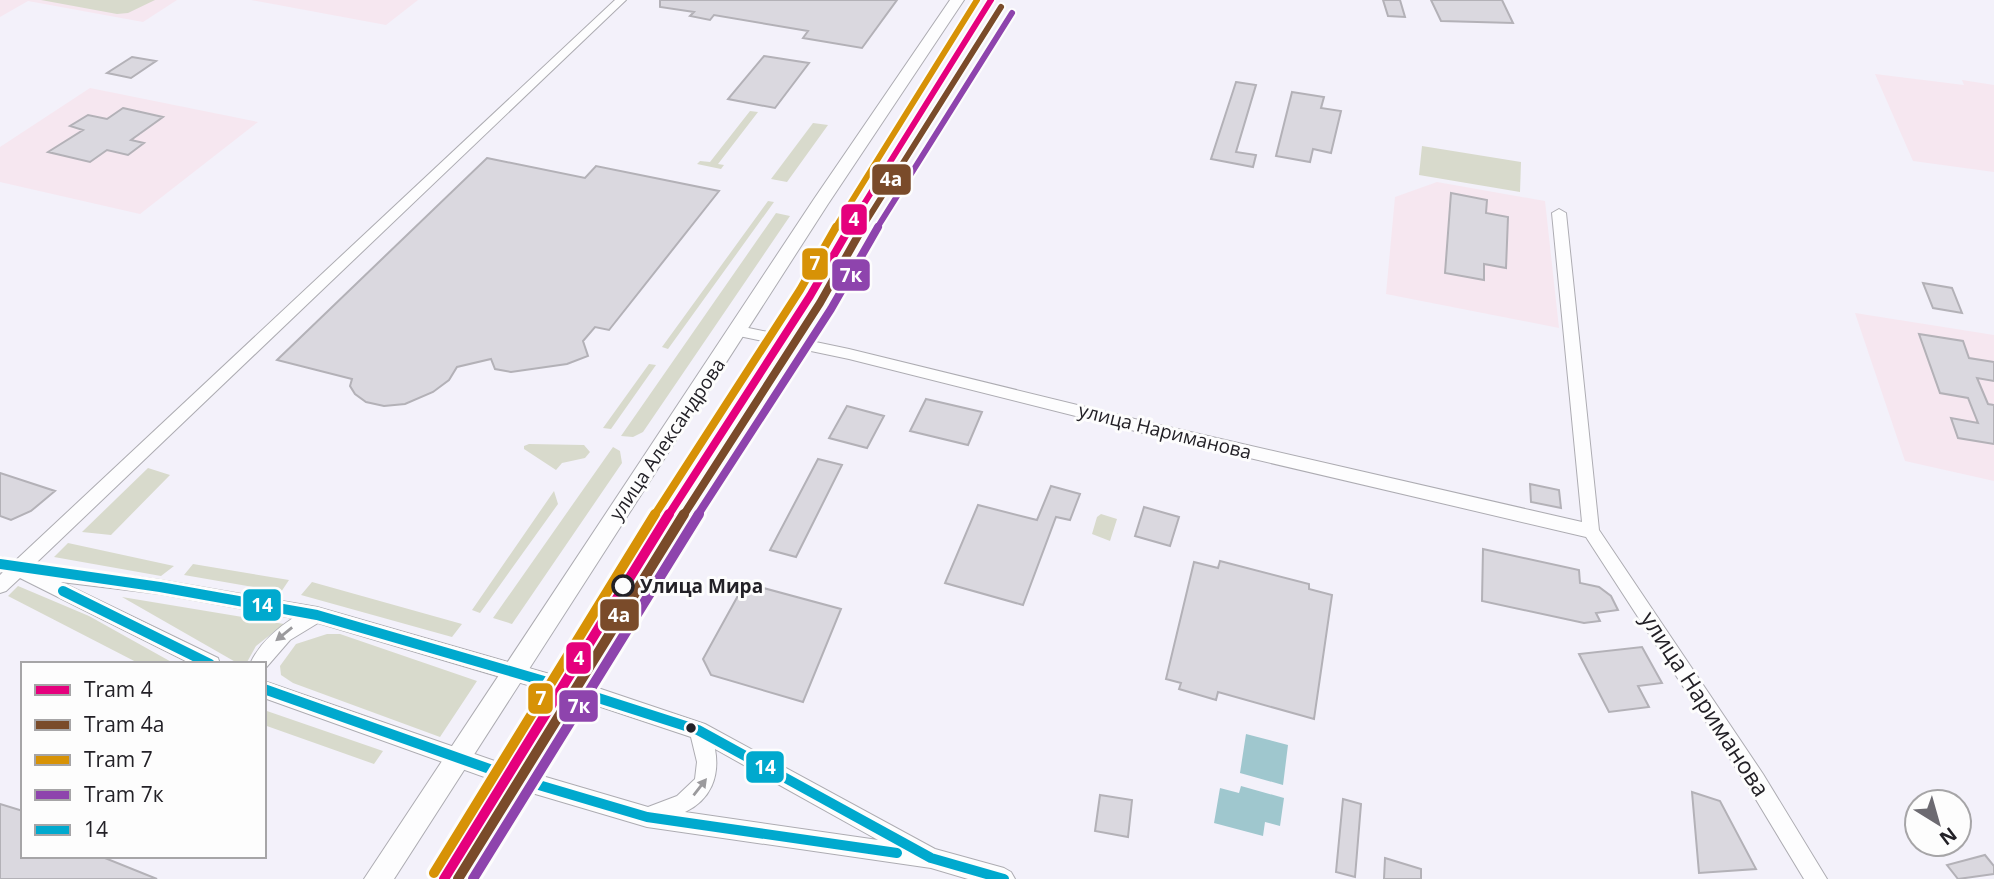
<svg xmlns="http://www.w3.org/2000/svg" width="1994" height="879" font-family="'Open Sans',sans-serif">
  <rect width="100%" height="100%" fill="#f3f1fa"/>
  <path fill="#f6e7f0" d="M0,0h177l-34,22 -115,-21 -28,16z
    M251,0h167l-32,25z
    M1875,74l89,11 -2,-5 32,5v87l-81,-11z
    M90,88l168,34 -118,92 -140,-32v-35z
    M1437,182l108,19 14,127 -173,-34 9,-97z
    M1855,313l139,22v146l-89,-20z"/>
  <path fill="#d8dacc" d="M41,0h114l-27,13 -11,1z
    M750,111l8,1 -40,52 6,1 -3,4 -24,-5 3,-3 10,1z
    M813,123l15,2 -41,57 -16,-3z
    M1422,146l99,16 -1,30 -101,-17z
    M768,201l6,1 -106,147 -6,-2z
    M776,213l14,3 -147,216 -10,5 -12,-1z
    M649,364l7,1 -45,64 -8,-1z
    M529,444l55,1 6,7 -5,6 -23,5 -6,7 -32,-21v-3z
    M613,447l7,4 2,12 -110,161 -19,-6z
    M148,468l22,7 -59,60 -29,-3z
    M554,491l4,13 -78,109 -8,-3z
    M1101,514l16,5 -7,22 -18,-7 5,-17z
    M68,543l106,23 -13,10 -107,-19z
    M193,564l96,16 -8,12 -97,-17z
    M312,582l150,42 -10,13 -151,-42z
    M18,586l71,30 86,48h-35l-132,-68z
    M122,597l162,27 -28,22 -10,18h-7z
    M327,634h13l137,47 -37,56 -147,-54 -12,-8 -1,-9 16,-22z
    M264,710l119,41 -9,13 -110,-39z"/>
  <path fill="#9fc7ce" d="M1246,734l42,11 -5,40 -43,-12z
    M1241,786l43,12 -4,28 -15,-4 -2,14 -49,-13 6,-35 19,5z"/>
  <path fill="#dad8df" stroke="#b3b1b7" stroke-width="2" d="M660,0h237l-35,48 -59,-10 5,-7 -94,-16 -4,5 -20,-4 4,-4 -34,-5z
    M1383,0h17l5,17 -17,-1z
    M1431,0h71l11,23 -72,-2z
    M764,56l45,7 -34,45 -47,-9z
    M132,57l24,4 -25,17 -24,-5z
    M1236,82l20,3 -20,67 20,3 -3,12 -42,-8z
    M1292,92l32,5 -3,11 20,3 -10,42 -18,-4 -3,13 -34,-6z
    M123,108l40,9 -32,23 13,3 -16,12 -21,-5 -17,12 -42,-10 35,-22 -13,-4 18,-11 19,4z
    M487,158l98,20 11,-12 123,25 -110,139 -14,-3 -12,14 5,15 -21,8 -56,8 -16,-3 -4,-10 -34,8 -8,13 -16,12 -28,12 -21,2 -18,-4 -11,-8 -5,-8 2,-7 -75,-19z
    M1451,193l36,7 -1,13 22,4 -2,51 -22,-4v16l-39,-7z
    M1923,283l29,5 10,25 -29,-5z
    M1919,334l44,7 6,17 25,4v19l-17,-3 11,26 6,1v39l-36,-6 -7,-20 27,5 -10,-25 -28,-5z
    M926,399l56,13 -14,33 -58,-14z
    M847,406l37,10 -17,32 -38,-10z
    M818,459l24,6 -46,92 -26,-7z
    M0,473l55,18 -24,20 -20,9 -11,-4z
    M1530,484l29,6 2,18 -30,-6z
    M1051,486l29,8 -10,26 -14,-3 -33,88 -78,-22 33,-78 59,15z
    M1144,507l35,10 -9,29 -35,-10z
    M1483,549l96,21 1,13 19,4 12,9 7,14 -22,3 4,8 -16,2 -102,-22z
    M1220,561l89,23v5l23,6 -18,124 -96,-27 -2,8 -37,-11 2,-6 -15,-4 28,-117 24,6z
    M745,583l96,26 -38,93 -92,-27 -8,-16z
    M1642,647l20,36 -24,3 11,21 -40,5 -30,-58z
    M1692,792l28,9 36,68 -57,4z
    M1100,795l32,5 -4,37 -33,-6z
    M1343,799l18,5 -6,73 -19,-5z
    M0,804l23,7v45h77l57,23h-157z
    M1985,855l9,11v8l-36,5 -11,-14z
    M1385,858l36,11v10h-37z"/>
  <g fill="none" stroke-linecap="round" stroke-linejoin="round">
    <g stroke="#adacb2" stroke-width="2">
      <path id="minor" d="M615,0h11l-591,564 125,16 157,27 278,80 110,37 230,125 69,19 7,4 4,7h-47l-37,-11 -284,-41 -132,-39 -251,-90v-17l251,87 133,39 29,-11 18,-17 2,-17 -6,-25 -96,-32 -277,-82 -28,17 -26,30v-6h-14c9,-20 25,-34 43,-46l-133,-24 -99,-12 157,76 2,6h-28l-172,-86 -14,13 -6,2v-18l3,-3 -3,-1v-14l15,4zM715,749l163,91 -193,-28c26,-12 35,-36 30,-63z
        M1559,209l7,4 33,317 164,244 64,105h-23l-55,-91 -163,-251 -439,-103 -298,-75 -110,-23 -7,-5 7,-5 110,23 298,73 435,100 -30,-309z"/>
    </g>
    <g stroke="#adacb2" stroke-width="2">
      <path id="major" d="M950,0h14l-136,204 -434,675h-30l450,-680z"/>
    </g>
    <use href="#minor" fill="#fdfdfe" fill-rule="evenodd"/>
    <use href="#major" fill="#fdfdfe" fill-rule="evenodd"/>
    <g stroke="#fdfdfd" stroke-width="16">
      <path id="bus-1" d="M0,564l160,23 157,28 244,71 137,44 233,128 73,21
        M63,591l147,73
        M264,689l251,89 132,39 250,36"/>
    </g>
    <use href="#bus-1" stroke="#00a9ce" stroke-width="10"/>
    <g stroke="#fdfdfd" stroke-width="10">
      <path id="tram-1-far2" d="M849,228l142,-228"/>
    </g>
    <g stroke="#fdfdfd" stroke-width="13">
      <path id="tram-1-far1" d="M668,516l142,-220 40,-69"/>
    </g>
    <g stroke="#fdfdfd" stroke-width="16">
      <path id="tram-1" d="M444,879l225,-365"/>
    </g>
    <g stroke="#fdfdfd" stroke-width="10">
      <path id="tram-2-far2" d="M862,228l139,-221"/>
    </g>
    <g stroke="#fdfdfd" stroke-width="13">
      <path id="tram-2-far1" d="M683,516l137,-213 43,-76"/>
    </g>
    <g stroke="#fdfdfd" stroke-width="16">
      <path id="tram-2" d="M458,879l226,-365"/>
    </g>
    <g stroke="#fdfdfd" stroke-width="10">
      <path id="tram-3-far2" d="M835,228l142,-228"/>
    </g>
    <g stroke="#fdfdfd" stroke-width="13">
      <path id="tram-3-far1" d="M654,516l146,-226 36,-63"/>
    </g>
    <g stroke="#fdfdfd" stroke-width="16">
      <path id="tram-3" d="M434,873l221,-359"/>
    </g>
    <g stroke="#fdfdfd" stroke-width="10">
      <path id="tram-4-far2" d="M877,228l135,-215"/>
    </g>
    <g stroke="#fdfdfd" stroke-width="13">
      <path id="tram-4-far1" d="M697,516l134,-207 47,-82"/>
    </g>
    <g stroke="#fdfdfd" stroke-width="16">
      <path id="tram-4" d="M473,879l226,-365"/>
    </g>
    <use href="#tram-1-far2" stroke="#e5007d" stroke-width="6"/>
    <use href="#tram-1-far1" stroke="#e5007d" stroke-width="8"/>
    <use href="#tram-1" stroke="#e5007d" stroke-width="10"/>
    <use href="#tram-2-far2" stroke="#7a4b2a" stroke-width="6"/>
    <use href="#tram-2-far1" stroke="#7a4b2a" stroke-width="8"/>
    <use href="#tram-2" stroke="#7a4b2a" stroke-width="10"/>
    <use href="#tram-3-far2" stroke="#d79206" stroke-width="6"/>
    <use href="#tram-3-far1" stroke="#d79206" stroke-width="8"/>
    <use href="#tram-3" stroke="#d79206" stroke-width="10"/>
    <use href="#tram-4-far2" stroke="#8e44ad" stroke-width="6"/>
    <use href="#tram-4-far1" stroke="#8e44ad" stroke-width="8"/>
    <use href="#tram-4" stroke="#8e44ad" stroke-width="10"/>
  </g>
  <defs><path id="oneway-solid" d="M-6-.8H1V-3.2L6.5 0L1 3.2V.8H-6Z" transform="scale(1.75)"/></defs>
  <g fill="#9b9a9d">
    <use href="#oneway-solid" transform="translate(284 634) rotate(141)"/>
    <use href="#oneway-solid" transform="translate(700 787) rotate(-52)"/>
  </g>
  <circle fill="#fdfdfd" stroke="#232127" stroke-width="3.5" cx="623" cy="586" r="10"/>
  <circle fill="#232127" stroke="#fdfdfd" stroke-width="2.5" cx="691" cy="728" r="6"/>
  <g text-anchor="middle" stroke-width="6" stroke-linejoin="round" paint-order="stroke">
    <g font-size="19" fill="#232127" stroke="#fdfdfd">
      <text transform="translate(1165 431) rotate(14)" y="7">улица Нариманова</text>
      <text transform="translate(667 439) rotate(-56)" y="7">улица Александрова</text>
    </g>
    <g font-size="19" font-weight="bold" fill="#232127" stroke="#fdfdfd" text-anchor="start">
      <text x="640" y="593">Улица Мира</text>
    </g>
    <g font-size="23" fill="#232127" stroke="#fdfdfd">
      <text transform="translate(1705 704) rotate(57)" y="8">улица Нариманова</text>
    </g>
  </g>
  <g stroke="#fdfdfd" stroke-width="2.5">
    <rect x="871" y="163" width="41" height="33" rx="7" fill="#7a4b2a"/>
    <rect x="840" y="203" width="28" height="33" rx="7" fill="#e5007d"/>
    <rect x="801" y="247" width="28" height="34" rx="7" fill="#d79206"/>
    <rect x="831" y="258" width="40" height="34" rx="7" fill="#8e44ad"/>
    <rect x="242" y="588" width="40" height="34" rx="7" fill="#00a9ce"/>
    <rect x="599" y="598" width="41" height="34" rx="7" fill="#7a4b2a"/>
    <rect x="565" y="641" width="27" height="34" rx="7" fill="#e5007d"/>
    <rect x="527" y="682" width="27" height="33" rx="7" fill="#d79206"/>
    <rect x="558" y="689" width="41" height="34" rx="7" fill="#8e44ad"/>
    <rect x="745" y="750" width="40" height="34" rx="7" fill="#00a9ce"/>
  </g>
  <g font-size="19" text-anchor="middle" font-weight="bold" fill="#fff">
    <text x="891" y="186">4а</text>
    <text x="854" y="226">4</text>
    <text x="815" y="270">7</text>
    <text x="851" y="282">7к</text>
    <text x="262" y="612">14</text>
    <text x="619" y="622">4а</text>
    <text x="579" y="665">4</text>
    <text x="541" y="705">7</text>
    <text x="579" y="713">7к</text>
    <text x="765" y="774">14</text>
  </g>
  <rect x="21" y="662" width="245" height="196" fill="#fdfdfd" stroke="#a6a5a7" stroke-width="2"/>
  <rect x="35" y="685" width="35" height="10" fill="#e5007d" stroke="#a6a5a7" stroke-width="2"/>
  <text x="84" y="697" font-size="21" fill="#232127">Tram 4</text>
  <rect x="35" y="720" width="35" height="10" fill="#7a4b2a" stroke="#a6a5a7" stroke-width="2"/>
  <text x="84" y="732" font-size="21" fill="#232127">Tram 4а</text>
  <rect x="35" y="755" width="35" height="10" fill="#d79206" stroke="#a6a5a7" stroke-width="2"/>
  <text x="84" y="767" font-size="21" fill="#232127">Tram 7</text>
  <rect x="35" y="790" width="35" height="10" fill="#8e44ad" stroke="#a6a5a7" stroke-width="2"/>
  <text x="84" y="802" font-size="21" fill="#232127">Tram 7к</text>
  <rect x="35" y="825" width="35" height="10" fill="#00a9ce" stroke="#a6a5a7" stroke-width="2"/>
  <text x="84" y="837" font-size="21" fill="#232127">14</text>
  <g transform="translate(1938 823) rotate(143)"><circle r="33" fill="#fdfdfd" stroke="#a6a5a7" stroke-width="2"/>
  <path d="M0-5L12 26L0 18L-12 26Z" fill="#6c6a71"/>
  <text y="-10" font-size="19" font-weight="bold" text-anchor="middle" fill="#232127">N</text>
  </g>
</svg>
